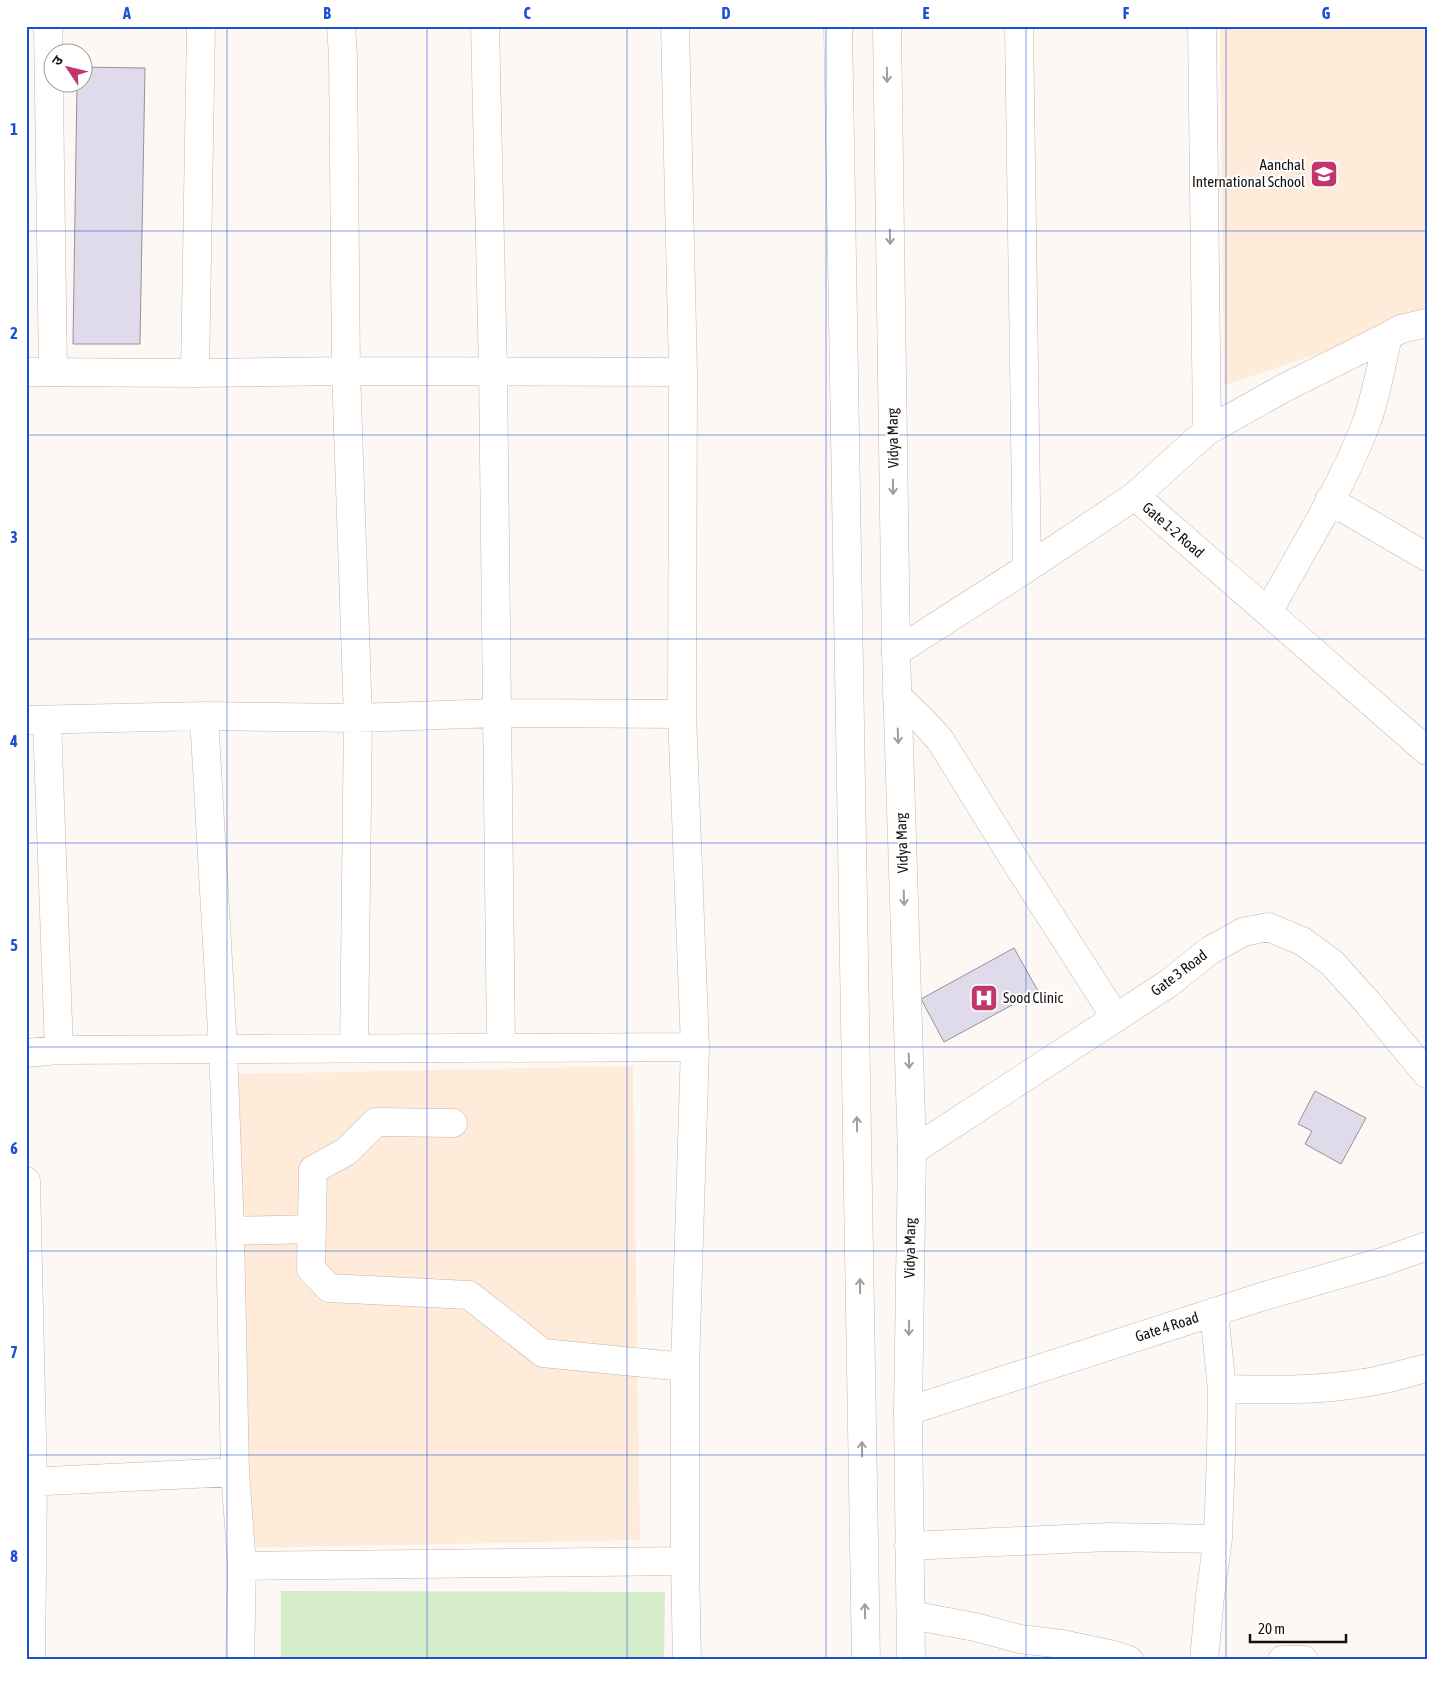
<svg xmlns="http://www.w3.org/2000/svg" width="1453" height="1686" font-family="'Asap Condensed','Noto Sans Devanagari',sans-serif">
  <rect width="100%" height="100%" fill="#fef8f4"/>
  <path fill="#feebda" d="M1220,26h207v297l-19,1 -184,61z
    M633,1066l7,474 -395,8 -7,-474z"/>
  <path fill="#d5ecc8" d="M281,1591l384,1 -1,68h-383z"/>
  <path fill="#e0dbea" stroke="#95909e" d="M82,67l63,1 -5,276h-67l4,-262h5z
    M1014,948l24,43 -94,51 -23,-43z
    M1315,1091l51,27 -25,46 -36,-20 7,-13 -14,-7z"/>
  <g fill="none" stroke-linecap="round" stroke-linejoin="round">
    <g stroke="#c3b6ac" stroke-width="29">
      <path id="minor" d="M48,26l5,346
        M341,26l2,30 3,315 12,347 -4,330
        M485,26l8,345 8,676
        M675,26l8,346 -1,342 13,333 -10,320v194l2,99
        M1019,26l8,542
        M1202,26l5,405
        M26,372l169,1 151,-2 337,1
        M195,373l6,-347
        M1135,496l72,-65 77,-43 104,-52 13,-7 26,-6
        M1329,500l98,57
        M1268,612c33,-60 71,-120 96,-183 12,-30 17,-63 24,-93
        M896,652l131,-84 108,-72 292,255
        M897,696l25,24 18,20 79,127 97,151
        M204,716l19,332 7,183 5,241 7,94 -2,94
        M26,720l178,-4 154,2 138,-5 186,1
        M47,720l12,330
        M26,1053l33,-3 636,-3
        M453,1123l-77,-1 -29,29 -34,19 -2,99 18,19 140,7 74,58 142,14
        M912,1151l257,-168 40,-32 34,-19 25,-5 34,14 30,22 36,40 59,71
        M26,1181l7,301 -2,178
        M230,1231l81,-2
        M1222,1389c47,1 95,2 141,-6 22,-3 43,-10 64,-15
        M908,1411l353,-114 121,-35 45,-16
        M26,1482l209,-10
        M909,1546l200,-9 109,2
        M242,1566l443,-5
        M911,1615l64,12 45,12 42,5 52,11 15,5
        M1204,1660l6,-64 8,-57 3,-86 1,-64 -8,-77
        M1282,1660h22"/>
    </g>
    <g stroke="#c3b6ac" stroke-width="29">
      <path id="major" d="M838,26l28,1634
        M887,26l9,626 16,499 -4,260 3,249"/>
    </g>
    <use href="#minor" stroke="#fff" stroke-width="28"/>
    <use href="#major" stroke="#fff" stroke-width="28"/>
  </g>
  <defs><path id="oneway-shaft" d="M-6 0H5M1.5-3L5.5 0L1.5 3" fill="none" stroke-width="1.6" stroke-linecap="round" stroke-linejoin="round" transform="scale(1.25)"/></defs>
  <g stroke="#a19f9e">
    <use href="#oneway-shaft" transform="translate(887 75) rotate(89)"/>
    <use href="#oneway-shaft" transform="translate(890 237) rotate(89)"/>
    <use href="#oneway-shaft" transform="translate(893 487) rotate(89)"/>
    <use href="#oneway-shaft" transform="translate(898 736) rotate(88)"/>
    <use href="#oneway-shaft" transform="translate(904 898) rotate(88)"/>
    <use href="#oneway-shaft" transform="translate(909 1061) rotate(88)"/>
    <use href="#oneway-shaft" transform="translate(857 1124) rotate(-91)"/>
    <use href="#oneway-shaft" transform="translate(860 1286) rotate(-91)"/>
    <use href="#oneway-shaft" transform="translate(909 1328) rotate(91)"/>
    <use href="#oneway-shaft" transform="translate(862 1449) rotate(-91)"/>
    <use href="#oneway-shaft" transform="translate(865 1611) rotate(-91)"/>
  </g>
  <path fill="none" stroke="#1d4ed8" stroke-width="1" stroke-opacity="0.55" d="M227,26v1634M427,26v1634M627,26v1634M826,26v1634M1026,26v1634M1226,26v1634M26,231h1401M26,435h1401M26,639h1401M26,843h1401M26,1047h1401M26,1251h1401M26,1455h1401"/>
  <defs>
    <g id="school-square" transform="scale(1.4375)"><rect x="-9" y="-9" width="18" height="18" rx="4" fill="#c0356c" stroke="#fff"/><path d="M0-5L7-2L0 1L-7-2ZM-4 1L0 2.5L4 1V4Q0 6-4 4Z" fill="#fff"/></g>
    <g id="hospital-square" transform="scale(1.4375)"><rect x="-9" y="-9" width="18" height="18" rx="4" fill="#c0356c" stroke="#fff"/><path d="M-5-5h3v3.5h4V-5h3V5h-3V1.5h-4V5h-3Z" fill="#fff"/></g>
  </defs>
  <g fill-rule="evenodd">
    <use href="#school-square" x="1324" y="174"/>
    <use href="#hospital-square" x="984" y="998"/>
  </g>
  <g text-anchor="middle" stroke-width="4" stroke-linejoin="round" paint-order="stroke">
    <g font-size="15" fill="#15100d" stroke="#fff" text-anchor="end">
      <text x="1305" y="170">Aanchal<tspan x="1305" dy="17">International School</tspan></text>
      <text x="1003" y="1003" text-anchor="start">Sood Clinic</text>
    </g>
    <g font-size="15" fill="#15100d" stroke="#fff">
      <text transform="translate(893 438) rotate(-91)" y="5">Vidya Marg</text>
      <text transform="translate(1173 530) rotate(41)" y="5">Gate 1-2 Road</text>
      <text transform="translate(902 843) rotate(-92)" y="5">Vidya Marg</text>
      <text transform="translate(1179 973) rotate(-37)" y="5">Gate 3 Road</text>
      <text transform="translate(910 1248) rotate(-89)" y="5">Vidya Marg</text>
      <text transform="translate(1167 1327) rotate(-18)" y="5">Gate 4 Road</text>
    </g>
  </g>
  <rect width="1453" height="1686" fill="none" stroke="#ffffff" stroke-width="55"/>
  <g transform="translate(68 68) rotate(305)"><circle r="24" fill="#ffffff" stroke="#a19f9e"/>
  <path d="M0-4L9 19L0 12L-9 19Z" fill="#c0356c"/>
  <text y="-8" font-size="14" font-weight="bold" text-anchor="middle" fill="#15100d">उ</text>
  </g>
  <path d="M1250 1634v8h96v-8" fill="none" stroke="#15100d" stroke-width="2.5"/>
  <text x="1258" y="1634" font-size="15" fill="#15100d" stroke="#ffffff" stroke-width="4" paint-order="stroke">20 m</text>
  <rect x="28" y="28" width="1398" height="1630" fill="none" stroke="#1d4ed8" stroke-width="2"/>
  <g font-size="16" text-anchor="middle" font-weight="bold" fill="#1d4ed8">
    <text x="127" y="19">A</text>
    <text x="327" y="19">B</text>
    <text x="527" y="19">C</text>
    <text x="726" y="19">D</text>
    <text x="926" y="19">E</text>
    <text x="1126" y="19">F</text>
    <text x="1326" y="19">G</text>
    <text x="14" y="135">1</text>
    <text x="14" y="339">2</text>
    <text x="14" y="543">3</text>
    <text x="14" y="747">4</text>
    <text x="14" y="951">5</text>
    <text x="14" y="1154">6</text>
    <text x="14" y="1358">7</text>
    <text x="14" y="1562">8</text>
  </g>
</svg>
